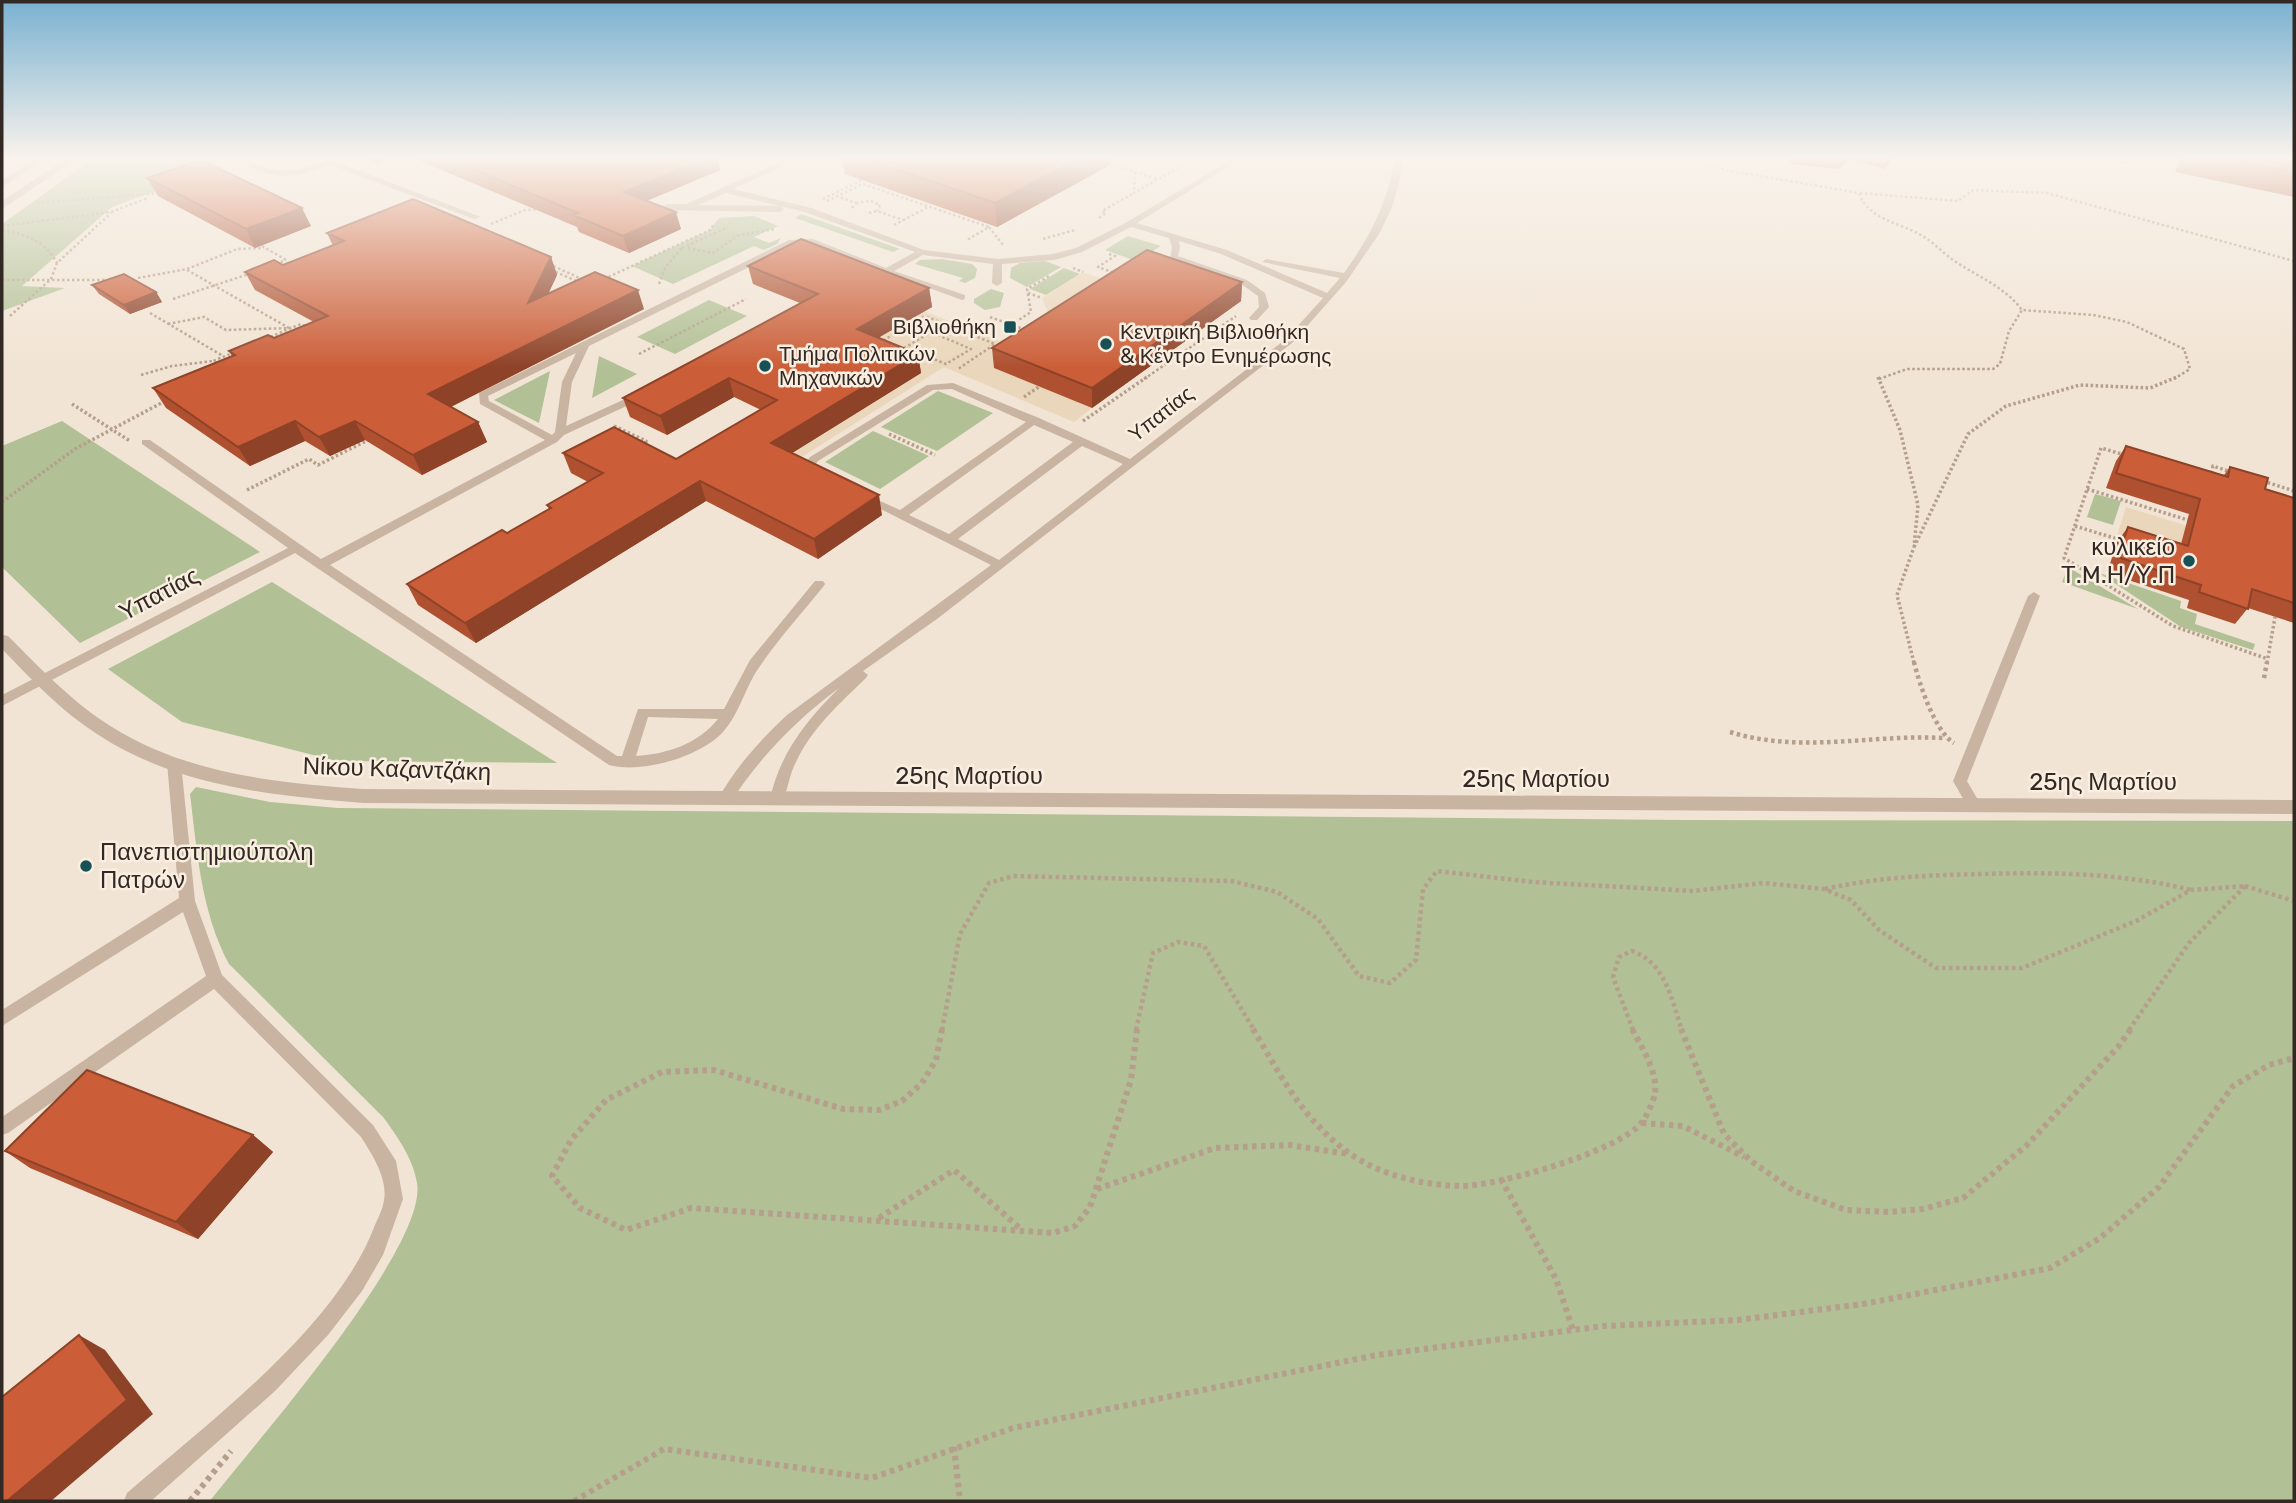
<svg xmlns="http://www.w3.org/2000/svg" width="2296" height="1503" font-family="Rubik,sans-serif">
  <rect width="100%" height="100%" fill="#f1e4d4"/>
  <path fill="#b1c095" d="M94,158h89l26,14 -97,35 -90,79 43,2 -63,23v-87z
    M801,214l99,35 -7,3 -98,-34z
    M754,216l24,10 -24,11 15,6 12,-5 -4,6 -13,6 -10,-4 -81,38 -41,-18 78,-36 9,-12z
    M1128,236l33,10 -25,15 -31,-11z
    M942,259l30,5 5,5 -2,9 -10,5 -6,-2 4,-3 -48,-14 5,-4z
    M1045,261l16,6 -34,20 -17,-9 1,-10 9,-5z
    M1064,268l16,6 -34,21 -16,-6z
    M991,289l13,4 -4,14 -15,3 -11,-7v-4z
    M709,300l38,16 -72,38 -38,-17z
    M599,356l38,18 -45,24z
    M550,371l-11,52 -45,-23z
    M938,391l55,22 -56,38 -56,-24z
    M62,421l198,131 -180,91 -78,-76v-121z
    M873,431l56,25 -49,33 -55,-27z
    M2095,494l26,7 -8,24 -26,-8z
    M2068,567l70,42 -76,-27z
    M2099,573l82,28 -1,7 17,6 -2,10 60,20 -2,6 -72,-23z
    M272,582l285,181 -220,-2 -155,-39 -74,-53z
    M196,787l74,15 68,6 1345,12 611,1v680h-2084c44,-57 218,-253 207,-318 -4,-25 -20,-47 -34,-66l-154,-153c-28,-52 -32,-113 -39,-170z"/>
  <path fill="#ead6ba" d="M1083,272l37,14 -52,34 -20,-8 -6,-14z
    M924,311l97,39 -27,18 98,40 -18,14 -130,-55 -158,100 29,-113z
    M2126,507l81,25 -7,27 -83,-23z"/>
  <g fill="none" stroke-linecap="round" stroke-linejoin="round">
    <path stroke="#b59e8b" stroke-width="2.5" stroke-dasharray="2.5 2.5" stroke-linecap="butt" d="M1688,158l37,12 134,23c9,26 38,29 60,41 12,6 23,18 34,26 25,17 51,26 69,50l71,5 34,7 57,27 6,20 -16,10
      M1106,163l52,16
      M379,164l18,-6
      M1135,172l-1,21 62,-35
      M1860,193l98,8 15,-11 74,3 247,68
      M836,196l20,7 -5,6
      M823,199l39,-19
      M827,201l36,-17 126,43 -22,13
      M37,203l123,-10
      M856,203l15,-2 9,4 -3,6
      M869,213l8,-2 26,9
      M1099,218l7,-5 -4,-2 32,-18
      M491,224l34,-14 17,-1
      M894,225l36,-19
      M2,226l109,-14 37,-14
      M989,227l14,18
      M2,230c25,5 42,10 55,33
      M1043,239l32,-9
      M262,246l26,15
      M682,248l46,-21
      M688,248l25,5 26,-18 37,-6
      M1109,254l6,2 -17,11 19,7
      M276,264l10,-4
      M549,264l37,17
      M1073,268l10,4
      M187,270l102,58
      M138,278l49,-9 50,-20 27,-1
      M604,279l106,-49 4,-6
      M2,280h106
      M659,284l6,-16 18,-22
      M1028,293l14,5
      M173,299l79,-26
      M150,313l73,43
      M10,316l41,-37 6,-16 54,-50
      M990,317l36,13
      M168,324l36,-7 22,13 65,-2 10,-4 9,4
      M945,324l50,20 -37,25
      M1011,325l20,-13 -4,-23 22,-13
      M266,339l25,-11
      M879,343l46,-27 20,8 -46,27
      M907,348l39,16 25,-15 -40,-17
      M639,354l107,-55
      M221,366l-8,-5 22,-9
      M141,375l31,-9 41,-5
      M1144,379l92,-63
      M1879,379l28,-10h86l7,-5 9,-33 13,-21"/>
    <path stroke="#b59e8b" stroke-width="3.5" stroke-dasharray="2.5 2.5" stroke-linecap="butt" d="M1878,377l22,53 18,75 -4,42 -17,48 17,68
      M1024,397l16,-11
      M72,404l58,37
      M1083,421l64,-44
      M614,426l32,15 -2,8
      M889,434l46,21
      M2125,455l-24,-7 -37,110 109,68 95,33
      M2210,478l3,-12 18,6
      M2263,481l31,10
      M2087,489l104,32
      M247,490l62,-31 9,6 52,-26
      M2,502l73,-53 92,-49
      M2075,526l49,15
      M1914,547l54,-113 38,-28 74,-21 70,3 27,-11
      M2267,663l8,-46"/>
    <path stroke="#b59e8b" stroke-width="4.5" stroke-dasharray="3.5 3.5" stroke-linecap="butt" d="M1914,662c5,21 21,70 40,81
      M2264,678l3,-16
      M1730,732c71,22 141,2 214,6
      M2245,886l49,15
      M1825,889c53,-12 105,-14 159,-15 70,-2 138,-1 207,16
      M942,1030l18,-96 29,-51 24,-7 219,5 45,11 41,27 41,57 31,7 26,-23 7,-71 14,-18 96,11 160,9 70,-8 61,6 27,11 28,30 57,38h86l114,-47 55,-31 54,-4
      M1136,1030l17,-77 25,-11 26,4 50,84
      M1633,1030l-20,-53 6,-20 13,-6c34,12 39,48 50,79
      M2129,1030l60,-87 56,-57"/>
    <path stroke="#b59e8b" stroke-width="6" stroke-dasharray="4.5 4.5" stroke-linecap="butt" d="M942,1029l-6,31 -14,23 -20,18 -23,9 -36,-1 -129,-39 -52,2 -56,28 -35,40 -19,36 28,32 46,22 65,-22 362,25 22,-7 15,-19 41,-127 6,-51
      M1253,1029c28,47 50,91 96,124 31,22 73,32 110,33 36,1 162,-35 183,-64 5,-6 12,-22 13,-29 3,-21 -14,-47 -23,-64
      M1681,1029l43,105 27,27 43,30 52,19 42,2 35,-3 40,-11 64,-53 91,-98 13,-18
      M1642,1123l41,3 61,31
      M1501,1179l55,100 17,51
      M1097,1189l118,-41 74,-3 60,9
      M879,1218l75,-48 68,60
      M954,1447l6,54
      M190,1501l41,-50
      M574,1501l90,-52 208,29 141,-50 364,-73 227,-29 134,-6 125,-16 187,-36 50,-30 59,-51 74,-101 36,-21 25,-7"/>
    <path fill="#c9b4a1" fill-rule="evenodd" d="M230,158c12,0 21,5 32,9 22,8 40,2 61,-5l-7,-4h10l155,59 -7,2 -144,-54 -28,9 -20,2 -24,-5z
      M790,158h10l-67,31 78,19 113,42 74,9 55,-5 23,-6 51,-26 107,-64h9l-106,65 90,27 100,43 13,-15 -78,-16 4,-3 78,14c26,-36 44,-71 51,-115h8l-4,26 -8,26 -12,24 -33,48 -54,61 -355,276 -74,52 5,4 -2,3c-26,25 -55,51 -70,84 -7,13 -8,28 -14,41h-10l-2,-4c10,-46 36,-78 69,-111 -44,33 -79,69 -109,115h-10l-2,-4c18,-32 42,-59 69,-84l204,-150 -132,-67 2,-2h8l31,14 126,-88 -74,-33 -19,1 -115,71 -3,4 10,10 -2,2h-8l-12,-11 7,-9 117,-72 26,-2 86,35 91,41 156,-120 37,-41 -102,-44 -42,-13 1,6 -2,9 69,24 18,13 4,14 -12,13h-6l-2,-2 10,-11 -1,-11 -17,-12 -71,-25 2,-12 -3,-9 -38,-11 -49,25 -28,8 -52,4v19l-5,3 -5,-3 1,-19 -70,-9 -29,16 71,24v4l-3,1 -153,-56 -15,1 -205,101 -17,36 -6,44 72,-33h8v4l-82,38 -7,7 -227,123 287,191h5l16,-47h86l26,-49 65,-79h8l2,3 -2,3c-21,26 -44,51 -63,79 -15,21 -20,47 -37,66 -23,25 -82,42 -114,33l-314,-212 -293,153v-11l286,-147 -146,-104v-4h8l171,119 224,-119 -65,-36 -1,-11 310,-153 24,-1 73,29 29,-16 -110,-40 -79,-19 -27,12 81,1 4,3 -4,3 -113,-2 -4,-3 4,-3h19zM576,353l-14,29 -7,50 -3,3 -63,-34 -1,-5zM1034,425l39,17 -124,92 -40,-19zM1082,446l41,18 -124,96 -41,-21zM648,717l70,2c-20,25 -51,35 -82,37z
      M2096,158l34,2 3,-2h9l-11,7z
      M2034,592l6,4 -73,185 14,24 -2,4h-10l-16,-28 75,-185z
      M174,758l7,5 14,138 27,74 151,150 23,36 7,38 -20,56 -21,36 -34,44 -53,56 -124,110h-27l3,-8c81,-70 210,-166 248,-268 3,-7 8,-16 9,-25 4,-21 -12,-46 -23,-63l-147,-148 -206,144 -6,2v-18l204,-141 -23,-64 -181,114v-16l177,-112 -12,-135z"/>
    <path fill="#c9b4a1" fill-rule="evenodd" d="M36,158h11l-45,29v-7z
      M67,158h11l-76,51v-8z
      M2,635l6,1c32,32 65,67 104,91 75,47 165,56 251,62l1931,11v14l-1931,-11c-90,-7 -188,-17 -266,-69 -36,-23 -65,-54 -95,-85z"/>
    <path stroke="#b59e8b" stroke-width="2.5" stroke-dasharray="2.5 2.5" stroke-linecap="butt" d="M551,270l28,12"/>
  </g>
  <path fill="#af5130" d="M363,158h26l-14,5z
    M413,158h305l2,12 -73,31 34,28 -52,24 -50,-21 -2,-5z
    M842,158h268v7l-113,62 -152,-53z
    M1787,158h106l-8,11 -35,-9 -12,9 -47,-5z
    M2180,158h114v39l-119,-25z
    M147,178l164,48 -56,22 -97,-52z
    M327,233l224,24 6,18 -9,19 96,15 -194,98 28,15 9,20 -65,33 -57,-35 -35,16 -25,-15 -55,25 -84,-58 -13,-20 79,-32 -3,-5 45,-13 40,-16 -59,-32 -10,-18 38,-7 50,-19z
    M748,266l181,22 3,19 -54,31 40,16 3,19 -129,80 90,62 -64,44 -112,-58 -230,142 -58,-38 -11,-21 100,-51 42,-24 -2,-4 41,-23 -17,-9 -8,-20 113,6 85,-49 -27,-13 -67,38 -37,-18 -7,-19 177,-95 -47,-19z
    M1242,282l-1,19 -149,107 -98,-40 -2,-20z
    M92,285l64,7 6,10 -32,12 -31,-20z
    M2126,446l98,29 6,-8 35,22 29,9v125l-46,-15 -13,16 -48,-16 2,-8 -82,-27 10,-31 11,-15 53,17 8,-30 -83,-26 10,-27z
    M253,1135l20,17 -75,87 -168,-71 -25,-17z"/>
  <path fill="#8e4227" d="M372,158h17l-14,5z
    M707,158h11l2,12 -91,38 -5,-16z
    M1079,158h31v7l-113,62 -2,-24z
    M1843,158h8l-1,2 -12,9z
    M1889,158h4l-8,11z
    M302,208l9,18 -56,22 -9,-19z
    M676,212l5,17 -52,24 -6,-17z
    M551,257l6,18 -22,47 -7,-19z
    M1242,282l-1,19 -149,107v-20z
    M929,288l3,19 -72,41 -3,-19z
    M638,290l6,19 -207,105 -9,-20z
    M156,292l6,10 -32,12 -6,-9z
    M918,354l3,19 -145,90 -5,-20z
    M729,378l5,19 -67,38 -7,-19z
    M295,421l10,20 -55,25 -12,-19z
    M355,421l10,19 -35,16 -11,-19z
    M478,422l9,20 -65,33 -9,-20z
    M700,481l6,20 -230,142 -11,-20z
    M879,495l3,20 -64,44 -4,-20z
    M253,1135l20,17 -75,87 -22,-17z
    M79,1335l26,15 48,64 -102,87h-44z"/>
  <path fill="#cb5e38" stroke="#8e4227" stroke-width="2" d="M446,158h261l-83,34 52,20 -53,24 -50,-21 5,-2z
    M862,158h217l-84,45z
    M2226,158h68v14z
    M201,160l101,48 -56,21 -99,-51z
    M413,199l138,58 -23,46 67,-31 43,18 -210,104 50,28 -65,33 -58,-34 -36,16 -24,-16 -57,26 -85,-59 82,-33 -6,-4 39,-16 6,3 54,-22 -83,-44 29,-12 9,5 61,-24 -17,-8z
    M801,239l128,49 -72,41 61,25 -147,89 108,52 -65,44 -114,-58 -235,142 -58,-39 95,-54 5,3 44,-25 -4,-3 56,-32 -40,-20 51,-26 62,32 101,-59 -48,-22 -69,38 -37,-18 195,-104 -70,-28z
    M1147,250l95,32 -150,106 -100,-40z
    M124,274l32,18 -32,13 -32,-20z
    M2126,446l102,31 2,-10 38,11 -3,11 29,9v105l-42,-14 -4,20 -49,-17 2,-7 -83,-28 10,-30 60,19 12,-47 -84,-26z
    M87,1070l166,65 -77,87 -171,-71z
    M79,1335l48,65 -120,101h-5v-104z"/>
  <linearGradient id="sky" x2="0" y2="1"><stop stop-color="#79b1d1"/><stop offset="0.43" stop-color="#f9f3ec"/><stop offset="1" stop-color="#f9f3ec" stop-opacity="0"/></linearGradient>
  <rect width="2296" height="368" fill="url(#sky)"/>
  <g fill="#185155" stroke="#f9eee0" stroke-width="2.5">
    <rect x="1003" y="320" width="14" height="14" rx="3.5"/>
    <circle cx="1106" cy="344" r="7"/>
    <circle cx="765" cy="366" r="7"/>
    <circle cx="2189" cy="561" r="7"/>
    <circle cx="86" cy="866" r="7"/>
  </g>
  <g text-anchor="middle" stroke-width="5" stroke-linejoin="round" paint-order="stroke">
    <g font-size="21" fill="#332924" stroke="#f9eee0" text-anchor="start">
      <text x="996" y="334" text-anchor="end">Βιβλιοθήκη</text>
      <text x="1120" y="339">Κεντρική Βιβλιοθήκη<tspan x="1120" dy="24">&amp; Κέντρο Ενημέρωσης</tspan></text>
      <text x="779" y="361">Τμήμα Πολιτικών<tspan x="779" dy="24">Μηχανικών</tspan></text>
    </g>
    <g font-size="21" fill="#332924" stroke="#f9eee0">
      <text transform="translate(1161 414) rotate(-38)" y="7">Υπατίας</text>
    </g>
    <g font-size="24" fill="#332924" stroke="#f9eee0" text-anchor="end">
      <text x="2175" y="555">κυλικείο<tspan x="2175" dy="28">Τ.M.Η/Υ.Π</tspan></text>
      <text x="100" y="860" text-anchor="start">Πανεπιστημιούπολη<tspan x="100" dy="28">Πατρών</tspan></text>
    </g>
    <g font-size="24" fill="#332924" stroke="#f9eee0">
      <text transform="translate(159 594) rotate(-28)" y="8">Υπατίας</text>
      <text transform="translate(397 769) rotate(2)" y="8">Νίκου Καζαντζάκη</text>
      <text x="969" y="784">25ης Μαρτίου</text>
      <text x="1536" y="787">25ης Μαρτίου</text>
      <text x="2103" y="790">25ης Μαρτίου</text>
    </g>
  </g>
  <rect width="2296" height="1503" fill="none" stroke="#332924" stroke-width="7"/>
</svg>
